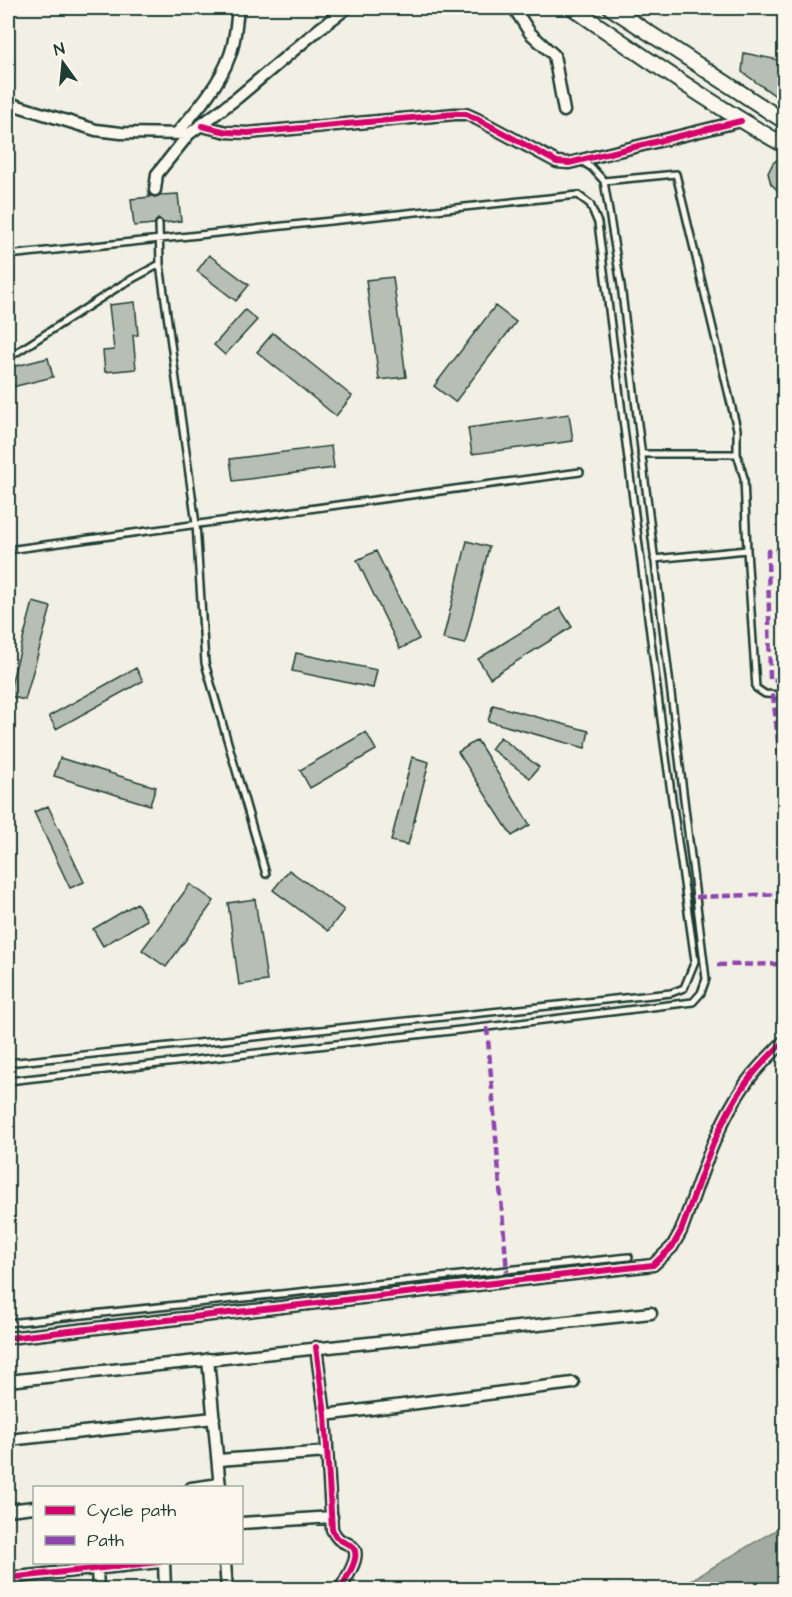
<svg xmlns="http://www.w3.org/2000/svg" width="792" height="1597" font-family="'Architects Daughter',sans-serif">
  <rect width="100%" height="100%" fill="#f2f0e5"/>
  <filter id="ink" filterUnits="userSpaceOnUse"><feTurbulence type="fractalNoise" baseFrequency=".0167" numOctaves="2"/><feDisplacementMap in="SourceGraphic" scale="12" xChannelSelector="R" yChannelSelector="G"/><feConvolveMatrix kernelMatrix="1 2 1 2 8 2 1 2 1" color-interpolation-filters="sRGB"/></filter>
  <g filter="url(#ink)">
    <path fill="#a2aba1" stroke="#6e7f75" stroke-width="1.5" d="M784,1525v64h-108z"/>
    <path fill="#b7beb3" stroke="#1f3d34" stroke-width="1.5" d="M744,53l40,8v41l-42,-30z
      M784,154v42l-13,-12 -3,-11 5,-10z
      M178,194l3,27 -17,2 -6,-4 -4,5 -20,2 -3,-27 19,-2 -1,-2 6,2 5,-2z
      M209,255l40,30 -13,16 -39,-30z
      M393,277l13,100 -27,3 -13,-100z
      M135,302l3,33h-5l3,34 -31,3 -2,-21 11,-1 -5,-45z
      M495,306l21,16 -61,80 -21,-16z
      M245,310l12,10 -32,35 -11,-10z
      M273,333l79,63 -16,20 -79,-64z
      M48,358l5,19 -45,11v-20z
      M569,414l4,27 -101,13 -4,-26z
      M331,446l3,22 -101,13 -3,-22z
      M467,541l22,6 -24,97 -22,-5z
      M376,551l43,88 -19,10 -43,-89z
      M33,602l18,5 -26,93 -17,-4z
      M560,608l12,19 -82,51 -12,-19z
      M296,653l81,17 -4,18 -81,-17z
      M136,668l7,13 -87,48 -7,-13z
      M493,705l96,26 -4,17 -97,-27z
      M366,732l10,18 -66,38 -10,-18z
      M500,737l39,30 -9,11 -39,-29z
      M477,740l53,85 -18,11 -54,-84z
      M412,757l17,5 -21,83 -17,-4z
      M60,758l96,29 -6,18 -96,-29z
      M48,806l36,76 -14,6 -36,-76z
      M289,870l55,40 -16,21 -55,-41z
      M190,884l24,17 -48,66 -24,-17z
      M255,899l12,82 -28,4 -11,-82z
      M137,903l10,17 -44,26 -10,-17z"/>
    <g fill="none" stroke-linecap="round" stroke-linejoin="round">
      <g stroke="#1f3d34" stroke-width="10">
        <path id="service" d="M604,181l72,-7 61,255v25l7,24 3,72
          M159,224l1,40 36,260 9,139 61,211
          M8,255l570,-60 12,9 8,19 66,520 31,218 -11,27 -13,5 -663,70
          M8,358l115,-74 37,-20
          M641,454h96
          M8,550l572,-78
          M654,559l93,-9 9,138 9,6 19,1
          M8,1081l479,-54 206,-25 8,-9 5,-14 -85,-694 -17,-104 -12,-13 -11,-7
          M8,1323l621,-66"/>
      </g>
      <g stroke="#1f3d34" stroke-width="15">
        <path id="minor" d="M514,8l16,25 24,22 10,56
          M8,103l88,27 25,3 68,1
          M202,126l25,6 21,1 207,-19h11l11,5 80,43 12,1 172,-42
          M177,133c20,-23 43,-49 53,-78 6,-16 6,-32 8,-47
          M155,190l2,-16 32,-40 48,-36 82,-69 28,-21
          M8,1338l645,-73 19,-18 9,-16c18,-48 33,-102 63,-145 11,-17 26,-30 40,-45
          M316,1347l9,68 7,114c5,11 8,11 18,16 15,8 -5,34 -10,45
          M208,1359l12,129
          M8,1381l643,-68
          M325,1415l248,-32
          M8,1440l206,-22
          M218,1460l109,-8
          M191,1488l29,-4
          M8,1510l26,-3
          M242,1523l90,-6
          M164,1562l1,28
          M225,1562l2,28
          M97,1568l1,22
          M8,1578l151,-16"/>
      </g>
      <g stroke="#1f3d34" stroke-width="18">
        <path id="tertiary" d="M573,8c69,48 138,96 211,137
          M611,8l173,113"/>
      </g>
      <use href="#service" stroke="#fbf7ec" stroke-width="5"/>
      <use href="#minor" stroke="#fbf7ec" stroke-width="10"/>
      <use href="#tertiary" stroke="#fbf7ec" stroke-width="14"/>
      <path stroke="#8e44ad" stroke-width="4.5" stroke-dasharray="9 4.5" stroke-linecap="butt" d="M784,551h-16l2,129h14
        M773,694l11,104
        M696,897l88,-3
        M717,965l67,-1
        M487,1027l20,245"/>
      <g stroke="#fbf7ec" stroke-width="10">
        <path id="cycleway" d="M202,126l25,6 21,1 207,-19h11l11,5 80,43 12,1 172,-42
          M8,1338l645,-73 19,-18 9,-16c18,-48 33,-102 63,-145 11,-17 26,-30 40,-45
          M316,1347l9,68 7,114c5,11 8,11 18,16 15,8 -5,34 -10,45
          M8,1578l151,-16"/>
      </g>
      <use href="#cycleway" stroke="#d6006c" stroke-width="6"/>
    </g>
  </g>
  <rect width="792" height="1597" fill="none" stroke="#fbf7ec" stroke-width="30"/>
  <rect x="15" y="15" width="762" height="1567" fill="none" stroke="#1f3d34" stroke-width="2" filter="url(#ink)"/>
  <rect x="33" y="1486" width="210" height="78" fill="#fbf7ec" stroke="#a3ada2" stroke-width="1.5"/>
  <rect x="45" y="1506" width="30" height="9" fill="#d6006c" stroke="#a3ada2" stroke-width="1.5"/>
  <text x="87" y="1516" font-size="18" fill="#1f3d34">Cycle path</text>
  <rect x="45" y="1536" width="30" height="9" fill="#8e44ad" stroke="#a3ada2" stroke-width="1.5"/>
  <text x="87" y="1546" font-size="18" fill="#1f3d34">Path</text>
  <g transform="translate(63 63) rotate(345)" stroke="#fbf7ec" stroke-width="4.5" paint-order="stroke">
  <path d="M0-4.5L10 22L0 15L-10 22Z" fill="#1f3d34"/>
  <text y="-9" font-size="16" font-weight="bold" text-anchor="middle" fill="#1f3d34">N</text>
  </g>
</svg>
